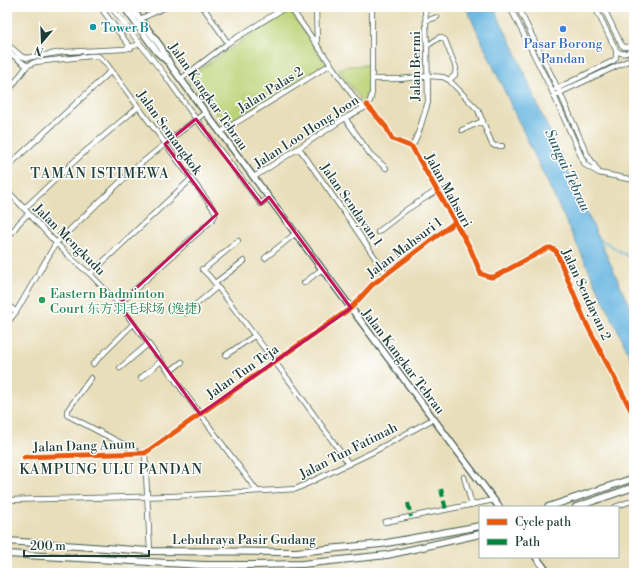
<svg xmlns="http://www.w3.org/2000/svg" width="641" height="580" font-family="'Libre Bodoni','Noto Serif SC',serif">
  <rect width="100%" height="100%" fill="#fff"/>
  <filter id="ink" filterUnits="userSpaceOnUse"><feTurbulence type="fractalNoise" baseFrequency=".025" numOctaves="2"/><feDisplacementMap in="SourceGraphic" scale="8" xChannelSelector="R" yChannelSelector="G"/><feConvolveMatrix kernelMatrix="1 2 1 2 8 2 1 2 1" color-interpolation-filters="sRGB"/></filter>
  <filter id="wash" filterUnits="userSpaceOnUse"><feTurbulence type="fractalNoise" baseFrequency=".012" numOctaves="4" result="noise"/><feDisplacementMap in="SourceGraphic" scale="16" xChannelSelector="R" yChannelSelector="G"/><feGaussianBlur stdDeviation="0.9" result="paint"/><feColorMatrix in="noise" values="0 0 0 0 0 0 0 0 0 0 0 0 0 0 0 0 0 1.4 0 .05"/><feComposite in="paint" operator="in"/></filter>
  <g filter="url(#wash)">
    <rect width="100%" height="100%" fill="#e8deba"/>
    <path fill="#bbd377" stroke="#6d8856" d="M289,9l37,55 -100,62 -39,-48z
      M369,65c0,11 3,31 -6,38l-25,-34 10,-3z"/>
    <path fill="#66b5e0" stroke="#42798a" d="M466,7h27l20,39 25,60 96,209v50l-118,-249z"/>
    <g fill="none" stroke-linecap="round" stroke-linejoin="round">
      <path stroke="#66b5e0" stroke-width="1.5" d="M598,238l36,22"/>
    </g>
  </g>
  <g filter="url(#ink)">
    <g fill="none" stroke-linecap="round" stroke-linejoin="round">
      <g stroke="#3d5548" stroke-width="6">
        <path id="minor" d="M100,7l31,41
          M111,7l53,67 32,45 65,85 8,-7
          M203,7l25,36
          M290,7l66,93 8,8
          M316,7l1,36
          M510,7l42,84 33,74 14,8 35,7
          M518,7l42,86 27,61 11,17
          M603,7l18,37 3,3h4l6,-3
          M140,19l26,-12
          M426,21l11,-4
          M7,44l14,12 5,2 37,-6 62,-3 15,-5
          M427,46l13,-9 5,3 11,28 -1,7 -6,5
          M616,50c6,6 11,3 18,0
          M7,51l20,15
          M181,79l47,-36 58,-36
          M372,79h28l28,-3 15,1 6,3 29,30 14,34 3,2h7
          M556,89l57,-28 3,-3v-8l-21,-43
          M7,93l20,-27 8,-4 56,-6h7l8,7 109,148v4l-3,5 -93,84
          M557,94l77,-36
          M367,105l19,22 6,12 20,8 58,101 11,26 9,3h4l54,-29h3l5,3 29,70 49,95
          M345,118l25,36 16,14
          M462,130l21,-9
          M221,132l110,-68
          M412,147l7,-16 9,-29 -1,-56 -2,-39
          M299,148l52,74 35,52
          M7,167l104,-96
          M254,177l91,-59 19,-10 6,-7 2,-8v-86
          M7,190l49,53 17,17 17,14 29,30 138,187
          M24,209l57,-54 57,-48
          M378,232l28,-22 30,-19
          M7,239l12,-16 9,-9
          M265,258l31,-25
          M202,269l8,8 84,110 55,77
          M203,270l35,-29
          M90,274l101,-95
          M215,283l29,-22
          M304,283l18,-14
          M7,304l9,8
          M186,313l31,-26
          M7,323l9,-11 40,-69 78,-74 47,-38 25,-19
          M226,355l28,-19
          M93,364l40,-40
          M120,368l28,-24
          M169,372l13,-10
          M91,378l-24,33v4l75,39
          M141,378l20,-17
          M145,453l5,98
          M24,457l121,-4 206,-145 21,-23 82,-62
          M464,477l8,28
          M7,500l166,-4 123,-7 77,-37 60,-33
          M615,507l19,-7
          M385,522l109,-22"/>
      </g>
      <g stroke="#3d5548" stroke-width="8">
        <path id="major" d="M124,7l33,45 10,9
          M131,7l30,40 10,19 328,441
          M536,557l12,16"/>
      </g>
      <g stroke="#3d5548" stroke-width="8">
        <path id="highway" d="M548,507l86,-29
          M576,507l58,-20
          M7,541l141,10 148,1 85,-8 99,-18
          M7,554l196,11h50l49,-1 85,-9 93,-21"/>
      </g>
      <use href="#minor" stroke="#fff" stroke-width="4.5"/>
      <use href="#major" stroke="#fff" stroke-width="5.5"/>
      <use href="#highway" stroke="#fff" stroke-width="6"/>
      <path stroke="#00873e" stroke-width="4" stroke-dasharray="8 4" stroke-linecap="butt" d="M441,489l5,21
        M408,503l3,14"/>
      <g stroke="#fff" stroke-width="8">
        <path id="cycleway" d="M367,105l19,22 6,12 20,8 58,101 11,26 9,3h4l54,-29h3l5,3 29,70 49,95
          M24,457l121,-4 206,-145 21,-23 82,-62"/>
      </g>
      <use href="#cycleway" stroke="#e8590c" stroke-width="5"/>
    </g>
  </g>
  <path fill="none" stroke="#c2185b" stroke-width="3" stroke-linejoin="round" d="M196,119l65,85 8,-7 82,111 -151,106 -81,-110 98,-90 -52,-70z"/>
  <circle fill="#0f9aa8" stroke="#fff" stroke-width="1.5" cx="93" cy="27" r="4"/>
  <circle fill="#3f7fe0" stroke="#fff" stroke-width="1.5" cx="563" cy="29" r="4"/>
  <circle fill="#2e9e5b" stroke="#fff" stroke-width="1.5" cx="42" cy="300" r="4"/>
  <g text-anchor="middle" stroke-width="3" stroke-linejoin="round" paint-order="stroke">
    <g font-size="13" fill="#0d838f" stroke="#fff" text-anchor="start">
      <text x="101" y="32">Tower B</text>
    </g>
    <g font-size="13" fill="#366cbe" stroke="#fff">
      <text x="563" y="48">Pasar Borong<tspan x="563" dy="15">Pandan</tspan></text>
    </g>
    <g font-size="13" fill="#1f3d34" stroke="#fff">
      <text transform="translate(415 66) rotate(-90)" y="5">Jalan Bermi</text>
      <text transform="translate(270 89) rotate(-32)" y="5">Jalan Palas 2</text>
      <text transform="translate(209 96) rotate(55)" y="5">Jalan Kangkar Tebrau</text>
      <text transform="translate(306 131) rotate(-33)" y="5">Jalan Loo Hong Joon</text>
      <text transform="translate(170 132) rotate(54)" y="5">Jalan Semangkok</text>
      <text transform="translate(449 190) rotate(61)" y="5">Jalan Mahsuri</text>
      <text transform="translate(352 204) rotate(55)" y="5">Jalan Sendayan 1</text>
      <text transform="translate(70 239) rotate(45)" y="5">Jalan Mengkudu</text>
      <text transform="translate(404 247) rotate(-37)" y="5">Jalan Mahsuri 1</text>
      <text transform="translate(587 294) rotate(65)" y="5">Jalan Sendayan 2</text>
      <text transform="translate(404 361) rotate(53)" y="5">Jalan Kangkar Tebrau</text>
      <text transform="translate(242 371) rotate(-35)" y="5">Jalan Tun Teja</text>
      <text transform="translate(84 445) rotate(-2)" y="5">Jalan Dang Anum</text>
      <text transform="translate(348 450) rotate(-27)" y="5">Jalan Tun Fatimah</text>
      <text x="244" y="544">Lebuhraya Pasir Gudang</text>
    </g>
    <g font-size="13" fill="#27864d" stroke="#fff" text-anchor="start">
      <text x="50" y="298">Eastern Badminton<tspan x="50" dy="15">Court 东方羽毛球场 (逸捷)</tspan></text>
    </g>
    <g font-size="14" font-style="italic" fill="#346168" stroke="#fff">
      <text transform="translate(568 170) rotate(65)" y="5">Sungai Tebrau</text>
    </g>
    <g font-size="14" letter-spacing="1" fill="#1f3d34" stroke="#fff">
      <text x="100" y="178">TAMAN ISTIMEWA</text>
      <text x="111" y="474">KAMPUNG ULU PANDAN</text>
    </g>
  </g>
  <rect width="641" height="580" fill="none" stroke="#fff" stroke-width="24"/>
  <rect x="479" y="506" width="140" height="52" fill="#ffffff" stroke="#a5b1ae"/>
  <rect x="487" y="519" width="20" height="6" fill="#e8590c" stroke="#a5b1ae"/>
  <text x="515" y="526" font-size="12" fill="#1f3d34">Cycle path</text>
  <rect x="487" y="539" width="20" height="6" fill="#00873e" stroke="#a5b1ae"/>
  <text x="515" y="546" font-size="12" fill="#1f3d34">Path</text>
  <g transform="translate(42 42) rotate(199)" stroke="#ffffff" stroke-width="3" paint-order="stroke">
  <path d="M0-3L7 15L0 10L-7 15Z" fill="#1f3d34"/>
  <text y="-6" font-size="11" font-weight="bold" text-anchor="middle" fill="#1f3d34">N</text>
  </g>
  <path d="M24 550v6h125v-6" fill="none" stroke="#1f3d34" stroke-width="2"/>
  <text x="30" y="550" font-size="12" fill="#1f3d34" stroke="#ffffff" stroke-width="3" paint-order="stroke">200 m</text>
</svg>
